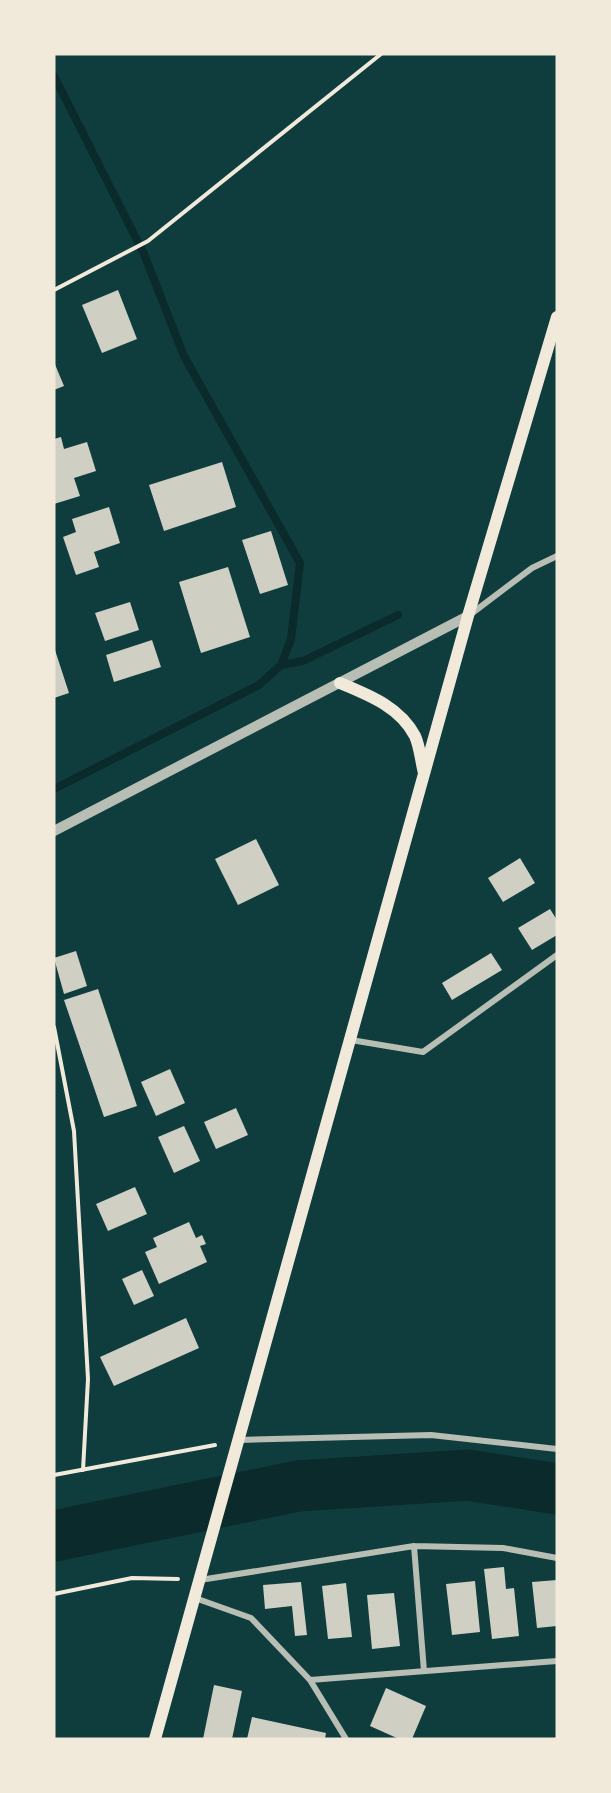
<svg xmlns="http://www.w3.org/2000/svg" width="611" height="1793" font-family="'PT Sans',sans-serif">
  <rect width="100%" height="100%" fill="#0f3d3e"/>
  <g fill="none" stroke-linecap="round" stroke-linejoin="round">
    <path stroke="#0a2a2b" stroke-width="8" d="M54,76l90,178 40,102 116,207 -9,76 -10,26 -22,20 -205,104
      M281,665l22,-4 95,-46"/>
    <path stroke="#0a2a2b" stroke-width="51" d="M54,1536l244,-50 170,-11 89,14"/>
  </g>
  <path fill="#cfcfc3" d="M118,290l19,49 -35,14 -20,-48z
    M54,362l10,24 -10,4z
    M61,437l3,12 23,-7 9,29 -22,7 6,18 -26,8v-65z
    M222,462l14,45 -72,24 -15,-46z
    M109,507l11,36 -26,9 5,15 -23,8 -13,-38 13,-5 -4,-13z
    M271,531l17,54 -28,9 -18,-54z
    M228,567l22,70 -49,16 -22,-71z
    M130,602l9,28 -34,11 -10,-28z
    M152,640l9,27 -47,15 -8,-27z
    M54,647l15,46 -15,5z
    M256,839l23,46 -41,20 -23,-46z
    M520,858l15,25 -32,19 -15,-24z
    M550,909l7,11v15l-25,15 -14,-22z
    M76,951l11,35 -23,8 -10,-36z
    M491,953l11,17 -50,30 -10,-17z
    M98,989l39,117 -33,11 -40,-117z
    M170,1069l15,34 -29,13 -15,-34z
    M236,1108l12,27 -32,14 -12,-27z
    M184,1126l16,35 -26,12 -16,-36z
    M135,1187l12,27 -39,17 -12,-27z
    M189,1222l7,16 6,-3 4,9 -6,2 7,16 -48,22 -14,-32 12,-5 -4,-9z
    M142,1270l12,26 -20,9 -12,-26z
    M186,1318l13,30 -85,38 -14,-29z
    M504,1567l2,22 8,-1 5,48 -27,3 -8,-70z
    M557,1580v46l-20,2 -5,-46z
    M475,1581l5,51 -28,3 -6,-51z
    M301,1582l6,53 -12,1 -3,-30 -27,3 -2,-24z
    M346,1583l6,54 -24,2 -6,-53z
    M394,1593l6,53 -28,3 -5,-54z
    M214,1685l28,6 -10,48h-29z
    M386,1688l40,18 -14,33h-13l-29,-13z
    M252,1717l74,16 -1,6h-78z"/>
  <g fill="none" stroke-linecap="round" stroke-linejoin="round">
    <path stroke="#f1e9da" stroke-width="4" d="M54,290l94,-49 233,-187
      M54,1027l20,104 14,248 -5,91
      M54,1475l161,-30
      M54,1594l78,-16 46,1"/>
    <path stroke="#b8beb3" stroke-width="6" d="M471,614l61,-46 25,-12
      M351,1040l72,12 134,-97
      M239,1440l192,-5 126,14
      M414,1546l10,125
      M200,1580l214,-34 89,2 54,10
      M195,1598l56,20 59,62 36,59
      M310,1680l247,-19"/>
    <path stroke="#b8beb3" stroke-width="10" d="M54,831l414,-215"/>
    <path stroke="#f1e9da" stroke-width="12" d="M340,683c29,12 60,24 75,53 5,11 6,26 9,37
      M155,1739l313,-1123 89,-299"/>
  </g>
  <rect width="611" height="1793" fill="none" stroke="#f1e9da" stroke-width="111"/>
</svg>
